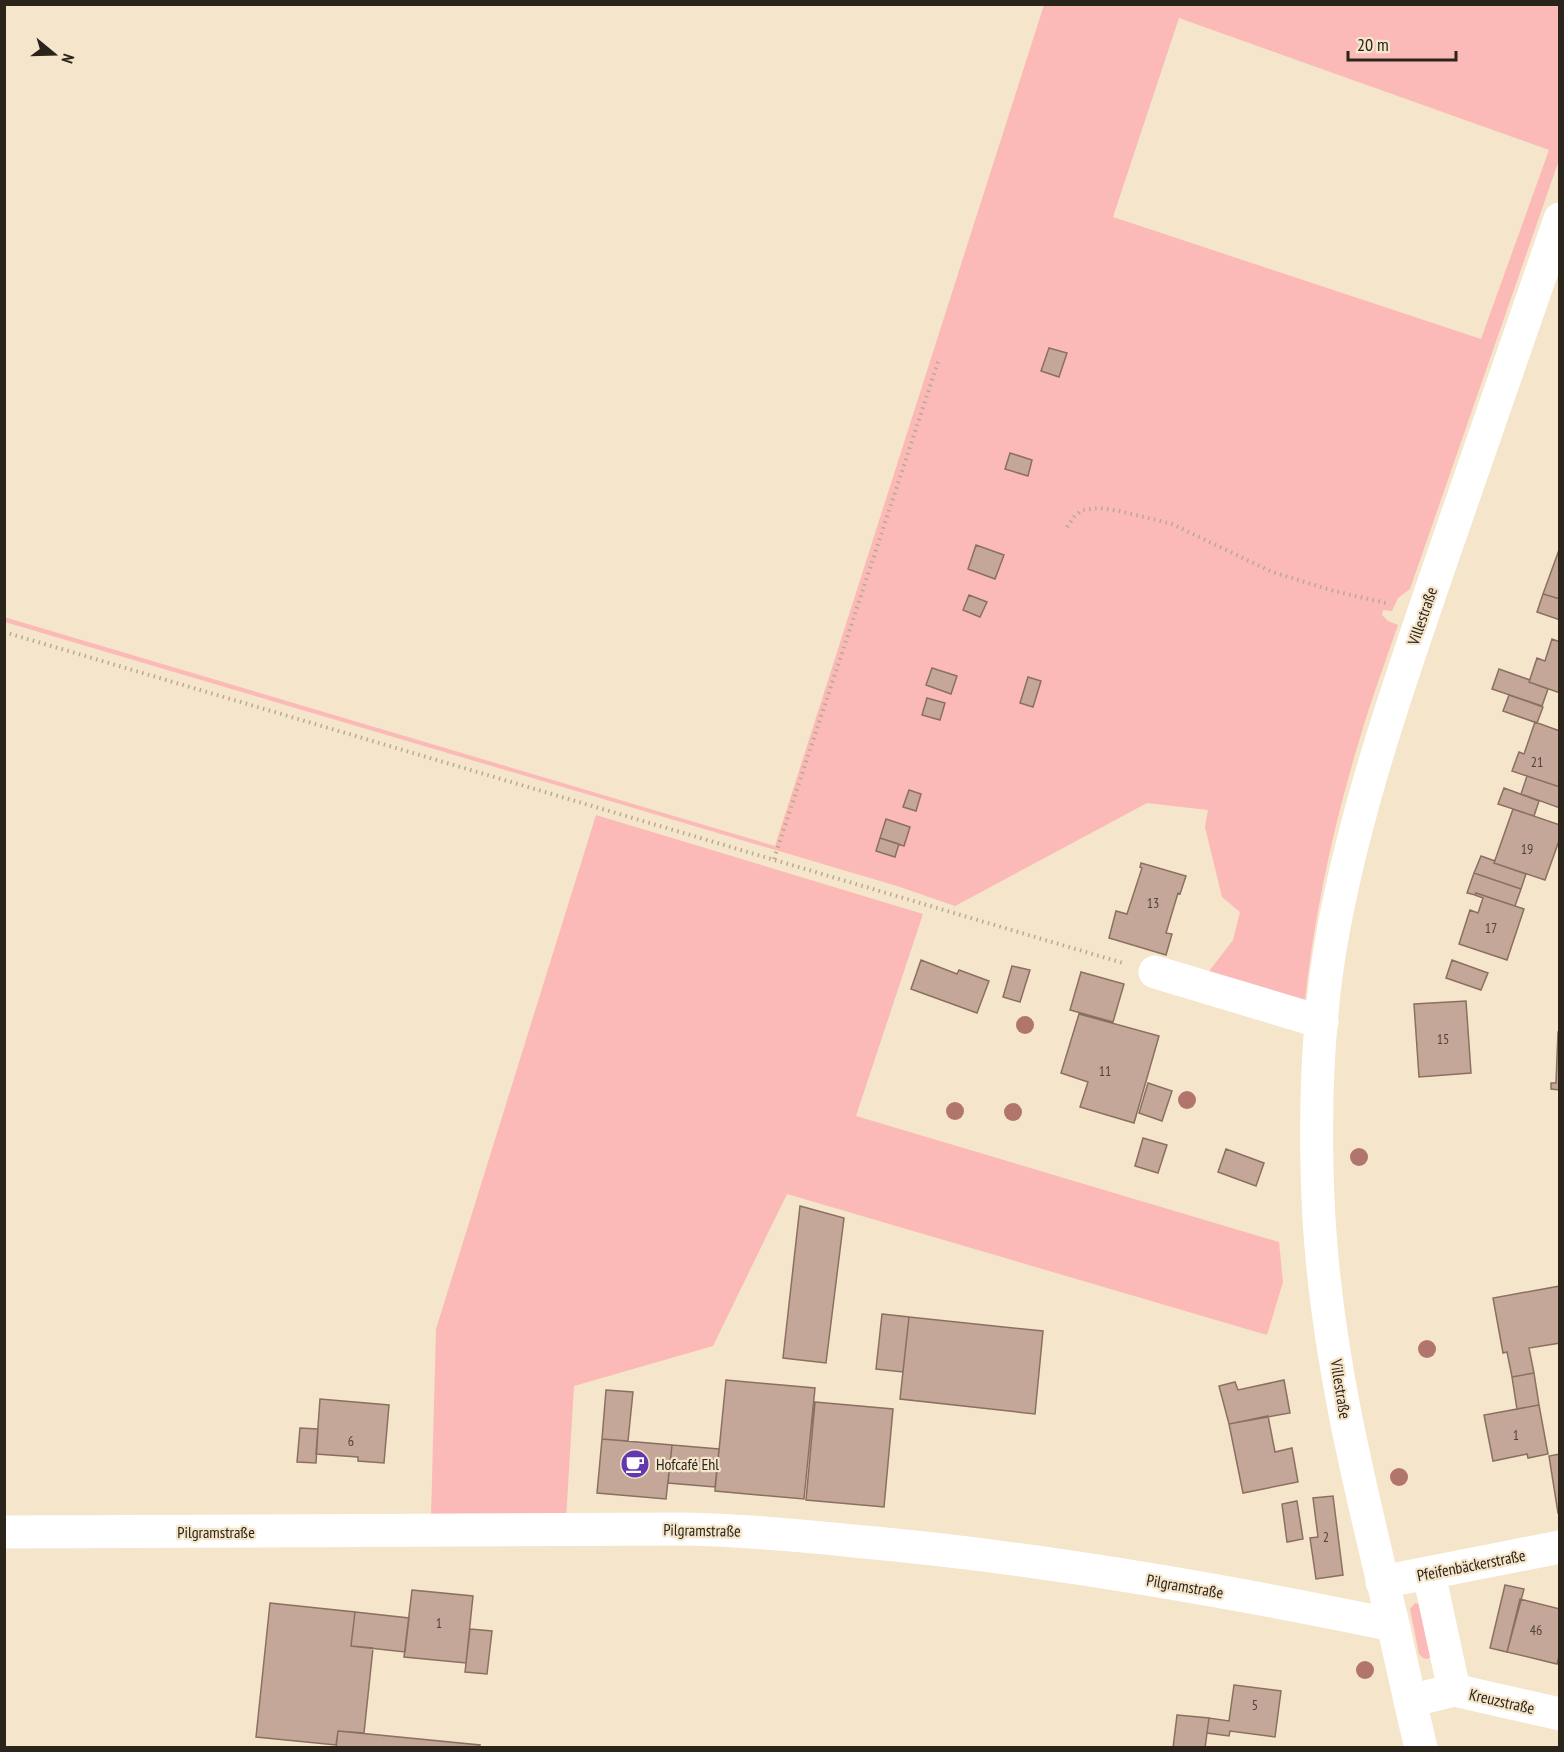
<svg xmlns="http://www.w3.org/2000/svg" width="1564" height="1752" font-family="'PT Sans Narrow',sans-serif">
  <rect width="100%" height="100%" fill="#f5e5ca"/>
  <path fill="#fbbab7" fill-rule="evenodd" d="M1044,5h515v155l-149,429 -12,9 -6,13 -9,-1 -1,5 6,6 10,4c-13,38 -27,75 -38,113 -27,88 -46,178 -56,270l-97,-34 26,-34 7,-28 -18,-15 -17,-70 3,-17 -61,-7 -192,103 -58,-20 -892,-264 -1,-5 771,229zM1179,18l370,132 -68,189 -368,-122z
    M596,815l327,99 -67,202 423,126 4,40 -16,53 -480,-141 -74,152 -139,40 -8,134 -135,-3 5,-188z
    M1415,1603l4,1 12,52 -3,3 -5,-1 -4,-4 -9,-45z"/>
  <path fill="#c4a798" stroke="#8a7061" stroke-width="1.5" d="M1049,348l18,5 -8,24 -18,-6z
    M1010,453l22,7 -4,16 -23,-7z
    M976,545l28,10 -9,24 -27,-10z
    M1559,550h1v49l-17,-5z
    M1543,594l17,5v21l-23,-8z
    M969,595l18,7 -7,15 -17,-7z
    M1552,639l8,3v51l-31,-11 8,-24 8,3z
    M932,668l25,8 -6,18 -25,-9z
    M1499,669l31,11 -1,2 19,7 -6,17 -50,-17z
    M1028,677l13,4 -8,26 -13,-4z
    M1509,695l34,12 -6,16 -34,-12z
    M927,698l18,5 -5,17 -18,-5z
    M1535,722l25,9v56l-48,-16 7,-19 5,2z
    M1527,776l33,11v21l-39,-14z
    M1504,788l35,13 -5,15 -36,-12z
    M909,790l12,4 -5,17 -13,-4z
    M1513,809l47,16v13l-15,42 -51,-17z
    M886,819l24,8 -6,19 -24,-8z
    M880,838l19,6 -4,13 -19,-6z
    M1481,856l14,5 -1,2 32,11 -5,15 -47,-16z
    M1141,863l45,13 -6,18 -2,-1 -12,40 6,1 -6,21 -57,-17 7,-27 11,3 15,-46 -2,-1z
    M1474,873l47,16 -6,17 -39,-13 -1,2 -8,-2z
    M1476,893l48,16 -17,51 -48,-16 11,-34 8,3 5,-15 -8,-3z
    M921,960l36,14 2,-4 30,11 -12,32 -66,-24z
    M1452,960l36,13 -7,17 -35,-12z
    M1012,966l18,4 -10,32 -17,-5z
    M1081,972l43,12 -11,38 -43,-12z
    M1466,1001l5,72 -52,4 -5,-73z
    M1079,1014l80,22 -25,87 -54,-16 8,-25 -27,-9z
    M1558,1032h2v58l-9,-1v-6h5z
    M1148,1083l24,8 -10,30 -23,-8z
    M1143,1138l24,7 -9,28 -23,-7z
    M1226,1149l38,14 -8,23 -38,-14z
    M800,1206l44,12 -18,145 -43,-5z
    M1560,1286v57l-31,5 5,25 -22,4 -5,-25 -4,1 -10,-55z
    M882,1314l27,3 -6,55 -27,-3z
    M909,1317l134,14 -8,83 -135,-15z
    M1534,1373l5,32 -22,4 -5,-32z
    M726,1380l89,8 -11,111 -89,-8z
    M1284,1380l6,33 -61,11 -10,-38 16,-4 3,8z
    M606,1390l27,2 -5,49 -26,-2z
    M320,1399l69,6 -5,58 -26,-2v-4l-42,-3z
    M815,1402l78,7 -9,98 -78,-7z
    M1539,1405l9,49 -20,4 -1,-4 -34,7 -9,-46z
    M1268,1416l7,36 17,-4 6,34 -55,11 -14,-69z
    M300,1428l18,1 -2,34 -19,-1z
    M602,1439l70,6 -6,54 -69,-6z
    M672,1445l47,4 -4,38 -47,-4z
    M1560,1454v59h-2l-9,-57z
    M1333,1496l10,79 -27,4 -6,-41 8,-1 -5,-39z
    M1297,1501l6,38 -16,3 -5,-38z
    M1505,1585l19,4 -17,63 -17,-4z
    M412,1590l61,6 -7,67 -62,-6z
    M1520,1599l40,10v44l-3,11 -50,-12z
    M270,1603l85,9 -4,34 22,2 -9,85 -26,-2 -2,14 -80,-8z
    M355,1612l54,6 -4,34 -54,-6z
    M470,1629l22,2 -5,43 -22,-2z
    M1234,1685l47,6 -6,46 -45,-6 -1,5 -22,-3 2,-15 20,3z
    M1177,1715l32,3 -4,30h-32z
    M338,1731l142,14 -1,3h-143z"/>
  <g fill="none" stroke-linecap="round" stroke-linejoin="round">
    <path stroke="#b7aa94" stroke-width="4" stroke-dasharray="1.5 4.5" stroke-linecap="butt" d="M1067,527l7,-10 8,-7 18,-2 19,3 53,13 100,48 62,19 56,13
      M4,632l1119,331
      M774,859l164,-497"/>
    <path stroke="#fff" stroke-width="33" d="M1155,972l167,50
      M4,1532l679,-3c61,1 121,7 181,13 178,16 355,47 529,83
      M1429,1574l25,116
      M1382,1582l178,-35
      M1410,1701l44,-11 106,24"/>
    <path stroke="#fff" stroke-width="33" d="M1421,1748c-10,-42 -19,-83 -28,-124 -32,-133 -66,-267 -74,-405 -5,-95 -3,-198 15,-292 24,-127 67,-249 109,-371 39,-113 78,-225 117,-337"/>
  </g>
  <g fill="#b2756e">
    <circle cx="1025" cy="1025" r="9"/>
    <circle cx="1187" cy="1100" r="9"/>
    <circle cx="955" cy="1111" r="9"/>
    <circle cx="1013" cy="1112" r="9"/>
    <circle cx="1359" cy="1157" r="9"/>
    <circle cx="1427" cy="1349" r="9"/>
    <circle cx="1399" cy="1477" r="9"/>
    <circle cx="1365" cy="1670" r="9"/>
  </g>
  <defs>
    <g id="cafe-disc" transform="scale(1.5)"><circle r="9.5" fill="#6338af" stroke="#f5e5ca"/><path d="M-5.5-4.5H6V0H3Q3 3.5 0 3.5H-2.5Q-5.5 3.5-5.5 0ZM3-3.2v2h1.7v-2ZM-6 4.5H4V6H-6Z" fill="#fff"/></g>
  </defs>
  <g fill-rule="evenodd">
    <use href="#cafe-disc" x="635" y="1464"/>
  </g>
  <g text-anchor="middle" stroke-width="4.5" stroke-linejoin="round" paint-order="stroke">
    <g font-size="14" fill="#50453a">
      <text x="1537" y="767">21</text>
      <text x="1527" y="854">19</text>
      <text x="1153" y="908">13</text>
      <text x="1491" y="933">17</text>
      <text x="1443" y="1044">15</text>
      <text x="1105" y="1076">11</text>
      <text x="1516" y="1440">1</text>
      <text x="351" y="1446">6</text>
      <text x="1326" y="1542">2</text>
      <text x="439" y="1628">1</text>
      <text x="1536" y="1635">46</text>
      <text x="1255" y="1710">5</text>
    </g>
    <g font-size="16" fill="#2a241a" stroke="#f5e5ca">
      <text transform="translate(1422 616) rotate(-71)" y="6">Villestraße</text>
      <text transform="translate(1341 1389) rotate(81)" y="6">Villestraße</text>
      <text transform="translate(702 1530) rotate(1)" y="6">Pilgramstraße</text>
      <text x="216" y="1538">Pilgramstraße</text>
      <text transform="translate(1471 1565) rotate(-11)" y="6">Pfeifenbäckerstraße</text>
      <text transform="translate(1185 1586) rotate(10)" y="6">Pilgramstraße</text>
      <text transform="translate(1502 1701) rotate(13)" y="6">Kreuzstraße</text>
    </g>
    <g font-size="16" fill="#2a241a" stroke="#f5e5ca" text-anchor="start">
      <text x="656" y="1470">Hofcafé Ehl</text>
    </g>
  </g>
  <rect width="1564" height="1752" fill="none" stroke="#2a241a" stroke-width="12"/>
  <g transform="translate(54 54) rotate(109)" stroke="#f5e5ca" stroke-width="4.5" paint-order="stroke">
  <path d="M0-4.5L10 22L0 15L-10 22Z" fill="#2a241a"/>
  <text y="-9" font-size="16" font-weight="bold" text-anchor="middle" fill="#2a241a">N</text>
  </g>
  <path d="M1348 51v9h108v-9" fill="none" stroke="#2a241a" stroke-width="3"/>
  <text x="1357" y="51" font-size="18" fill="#2a241a" stroke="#f5e5ca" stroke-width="4.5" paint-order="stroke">20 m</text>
</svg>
